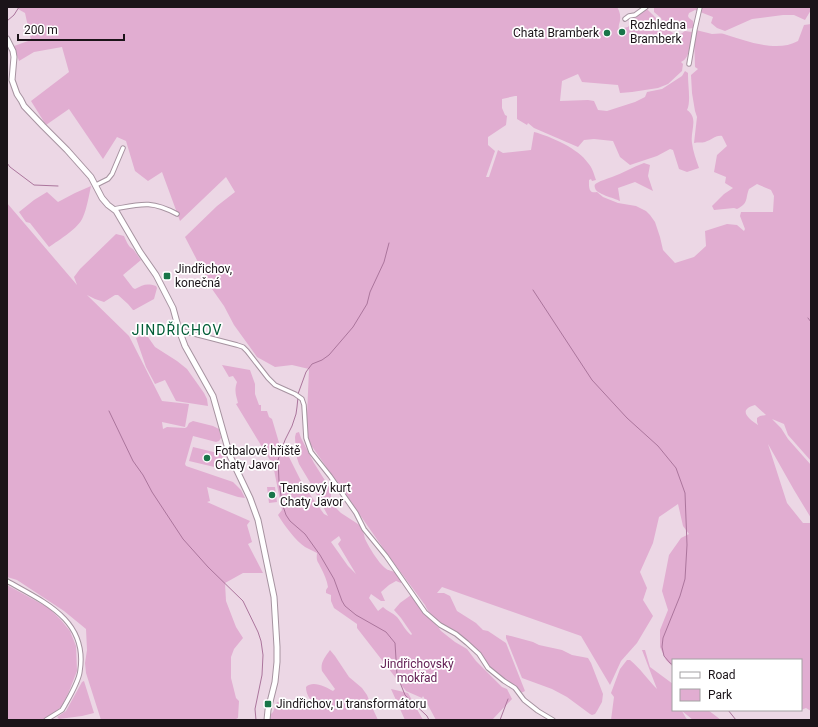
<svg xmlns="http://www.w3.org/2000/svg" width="818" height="727" font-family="Roboto,sans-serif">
  <rect width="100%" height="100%" fill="#ecd7e5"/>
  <path fill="#e1add1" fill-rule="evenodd" d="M19,7h598c2,3 4,8 3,13 0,3 -2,5 -1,9l9,-2 9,-12 10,-6 11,11 3,5 12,8 1,4 -5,7v1l9,-9 7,-5 7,1c-2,9 -1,26 -11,30l2,2 -1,7 -14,13 -10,4 -26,4 -12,1 -2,-8 -36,-3 -4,-8 -16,7 -2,20 28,-1 6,1 4,9 9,1 28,-9 10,-5 2,-5 15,-3 20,-13 3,-5 3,2v3c0,10 3,26 -1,34 12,8 3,21 5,33 1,8 4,17 7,25l-12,4 -8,-3 -6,-19 -3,-1 -13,7 -27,9 -10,-8 -7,-16 -19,-2 -10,1 -6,7 -44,-19 -6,-5 -1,2 -10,-6v-23h-2l-13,3v9l3,7 2,1 -1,9 -18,12v8l7,6 -9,26h3l9,-27 5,3 28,-3 3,-18c16,4 45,17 54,31 4,4 6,11 8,17l-4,1 -1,-2 -2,1c0,6 -1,14 8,12l6,5 15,6 18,3 10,5 4,4 5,7 5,15 3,13 12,13 19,-6 12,-11 -1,-15 22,-7 10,1 7,6 1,-2 -5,-13 1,-4h32l1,-16 -3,-6 -14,-6 -8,5c-4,10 0,14 -12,20l-3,-1 -20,2 -2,-4 12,-12 9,-6 -8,-5 1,-6 -12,-5 3,-17 10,-9 -5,-10c-7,-1 -10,4 -17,6 -3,1 -7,0 -11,1l3,-26 -2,-6 -3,-18 -1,-18 7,-6 -3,-2 -1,-33 2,-4c5,1 11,3 16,4 4,0 8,-1 12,0 22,7 53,19 74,7l6,-16 7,-1v437l-23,-26 -4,-11 -12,-5 9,9 7,11 23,26v53l-17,-28 -26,-46 19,59 16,20h8v188l-5,-3 -5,2v-50h-128v7l-7,-7 -6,-13v-17l8,-20 -6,-19 7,-36 12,-17 8,-4 -6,-8 -5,-22 -19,13 -6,26 -13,29 7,16 -4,12 10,16 -16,27 -16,18 -11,24 -29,-49 -139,-49 -5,6h7l6,3 7,15 19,12 7,7 5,1 18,12 19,48 -4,2c-10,-9 -22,-16 -31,-26 -5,-6 -8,-13 -13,-18 -14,-12 -45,-27 -52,-44l-37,-50 -82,-117 3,-69 -17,-4 -17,2 -18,-10 -23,-32 -10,-19 -12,-17 -27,-52 32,-31 18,-14 -9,-15 -46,44 -18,-49 -14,9 -13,-10 -9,-30 -9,-4 -14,22 -34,-50 -23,16 -15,-24 38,-29 -7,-25 -28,5 -15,9 -5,-15 17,-6 -6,-27 -7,-4zM755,405l11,10 -6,1 -3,2v4l1,3c-9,-6 -21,-15 -3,-20z
    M654,7h157v3l-6,10 -11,-5h-11l-31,4 -27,12 -8,-3 -6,-5 2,-6 -18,-7 -6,3 -1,3 1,2 4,3 1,7 -9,1 -19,-4 -4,-4 -1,-3 -7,-6z
    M644,163l6,2 -2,11 5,15 -18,-9 -17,6 2,13c-6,-3 -24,-7 -25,-13 -1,-3 0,-4 2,-5 5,-3 10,-4 15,-6 11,-4 21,-10 32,-14z
    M91,186c-2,9 -4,22 -8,31 -4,11 -24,23 -34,30l-19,-24 -4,-1 -7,-10 15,-12 13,-8 11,10 17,-9z
    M7,203l70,82 -3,-8 6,-8 36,-35 8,2c2,4 4,11 9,13l8,11 -18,15 10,13 2,1c8,-4 11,-6 21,-3l1,2 -3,11 -20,11h-1l-5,-6 -10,-9h-3l-11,7 -9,-3 -8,-4 42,41 33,65 27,3 -4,23 -23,-5 1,7 4,-2 18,1 2,-1 2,-4 4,-2 20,5 6,3 2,9 -2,3 -3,1 -23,-6 -8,28 1,2 47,16 8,8 4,8 -7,-1 -31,-10 3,14 -3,1 43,19 -3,4 5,17 -4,2 15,29h-20l-18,10 1,18 10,26 7,11 -9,11 -3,8v21l5,20 3,3 -1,17 -4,2h-133l-15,-47 -1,-10 2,-13 -1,-21 -22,-18 -47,-31 -10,-3z
    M141,336l7,1 7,10 22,14 10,8 17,24 3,6 1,7 -32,-5 -11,-21 -10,4 -9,-17 -10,-29z
    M222,365l28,5 5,14v10l4,11h2v6h6l2,6 3,2 8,27 4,1 19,38 21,29 4,2 -17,-32 -12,-20 -3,-9 -1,-18 1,-4 3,-1 2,6 13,25 17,27v11l1,3 9,9 20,13c2,4 3,8 4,13 4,8 15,27 23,31 1,0 6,2 7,2l7,10 -1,1 -5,-2 -7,4 -8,7 4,9h-4l-10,-7 -2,4 9,13 5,-4c4,4 10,6 14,10 5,6 8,13 14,18l1,-1 -11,-16 -7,-8 6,-7 11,-8 12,17 15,15 3,4 14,11 12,7 9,12 26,26 5,2 5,10 -20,21h-56l-13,-24 -1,2 -16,-7 -49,-63v-4l-23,-16 -3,-7v-6l-5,-2v-3l2,-3c-1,-7 -4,-13 -7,-19 -3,-7 -5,-6 -4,-15 -4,-2 -8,-4 -12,-6 -9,-6 -21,-22 -27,-32l4,-5 -9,-45 -37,-61 2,-1c-2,-8 -4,-12 -1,-21l-4,-6 -4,1zM339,536l2,4 -3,4 18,30 -8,-8 -17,-24z
    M193,447l33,8 -3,14 -34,-8z
    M267,487h8l2,15 -8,1z
    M7,585l42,23 12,12 9,11 6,15 1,25 -9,23 -7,13 -15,12 -11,1h-28z
    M506,635l5,1 22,6 6,3 23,5 10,5 16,3 3,5 12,31 -1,8 -5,9 -2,3 -3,1 -2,-1 -23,-17 -15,-8 -30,-11 -16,-40z
    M330,650l5,6 14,21 13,11 5,7 4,10 7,15h-108v-5l3,-3 4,-10h6l11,1 4,-3 6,1 32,8h3l-7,-4 -22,-6c-3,-4 -4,-8 -4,-12 7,-7 20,0 27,4l2,-2 -13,-18c-2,-8 3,-14 8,-21z
    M642,650h3l5,17 23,17v26h35l13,10h-28l-11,-9 4,7 2,2h-77l3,-23 -3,-4 9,-24 7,-9h3c10,8 18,20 27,29z
    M84,681l10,32 -12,3 -23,3 -2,-2 9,-6 16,-29z
    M391,689l17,4 15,27h-18z"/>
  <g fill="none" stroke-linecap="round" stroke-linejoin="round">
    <path stroke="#ab759c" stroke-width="1" d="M7,21l7,-6 5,-8
      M7,163l3,4 24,18 24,1
      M533,290l59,90 35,38 31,28 18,22 9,25 2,52 -2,34 -5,17 -17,42 -1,9 2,9 6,7 3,2
      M808,318l3,4
      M298,394l8,-22 6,-8 10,-4 7,-5 24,-28 14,-23 3,-12 14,-30 5,-19
      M298,397l-1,10 -1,7 -4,12 -7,14 -7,20 1,21 3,22 4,12 4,6 15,13 15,21 14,24 8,22 3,5 11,9 30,17 9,11 2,32 8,20 22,21 2,4
      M109,411l24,50 10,14 9,17 31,47 25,28 35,34 15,31 3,9 2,14 -1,20 -7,34 1,11
      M728,710l8,10
      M500,720l8,-21"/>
    <g stroke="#a693a0" stroke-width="5.5">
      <path id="street" d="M625,19l4,-3 6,-1 11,-8
        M689,64l6,-35 5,-22
        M96,185l12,-6 4,-5 11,-26
        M114,209c27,-5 37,-9 63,5
        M179,330l58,15 6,2 4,4 21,27 7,7 20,9 7,5 2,6 2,33 5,14 19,24 26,37 8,16 22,27 39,56 15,13 16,9 11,9 12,11 9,14 16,13 11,7 9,12 14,11 15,9
        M7,581c37,21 81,39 73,90 -1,10 -10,25 -15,34l-3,5 -16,10"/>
    </g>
    <g stroke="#a693a0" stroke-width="7">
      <path id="secondary" d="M7,39l6,12 1,6 -2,23 5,14 4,6 3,6 19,20 24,24 24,27 11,21 6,7 8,6 24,41 16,23 17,33 6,22 6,16 28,50 17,60 20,42 8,22 16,77 3,50v15l-2,20 -7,28 -1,10"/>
    </g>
    <use href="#street" stroke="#fff" stroke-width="3.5"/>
    <use href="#secondary" stroke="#fff" stroke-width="5"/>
  </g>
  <g fill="#197549" stroke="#fff" stroke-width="1.5">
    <circle cx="622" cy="32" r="4"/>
    <circle cx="607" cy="33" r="4"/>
    <rect x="163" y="272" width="8" height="8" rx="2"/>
    <circle cx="207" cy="458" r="4"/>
    <circle cx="272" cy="495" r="4"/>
    <rect x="264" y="700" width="8" height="8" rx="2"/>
  </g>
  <g text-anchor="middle" stroke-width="3.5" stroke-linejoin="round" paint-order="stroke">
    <g font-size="12" fill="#1b1419" stroke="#fff" text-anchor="start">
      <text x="630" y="29">Rozhledna<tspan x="630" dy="14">Bramberk</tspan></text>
      <text x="599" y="37" text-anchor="end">Chata Bramberk</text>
      <text x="175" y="273">Jindřichov,<tspan x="175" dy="14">konečná</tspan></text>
      <text x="215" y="455">Fotbalové hřiště<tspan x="215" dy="14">Chaty Javor</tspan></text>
      <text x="280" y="492">Tenisový kurt<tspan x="280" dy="14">Chaty Javor</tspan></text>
      <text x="276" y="708">Jindřichov, u transformátoru</text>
    </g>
    <g font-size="12" fill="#652256" stroke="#fff">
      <text x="417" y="668">Jindřichovský<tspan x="417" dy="14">mokřad</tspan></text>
    </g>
    <g font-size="14" letter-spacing="1" fill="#005c36" stroke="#fff">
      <text x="177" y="335">JINDŘICHOV</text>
    </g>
  </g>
  <rect width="818" height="727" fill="none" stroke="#1b1419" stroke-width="16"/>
  <rect x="672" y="659" width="130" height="52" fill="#ffffff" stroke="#a4a1a3"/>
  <rect x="680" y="672" width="20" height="6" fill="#ffffff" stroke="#a4a1a3"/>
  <text x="708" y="679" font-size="12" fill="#1b1419">Road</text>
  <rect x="680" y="689" width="20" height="12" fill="#e1add1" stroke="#a4a1a3"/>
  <text x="708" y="699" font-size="12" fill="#1b1419">Park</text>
  <path d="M18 34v6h106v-6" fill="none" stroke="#1b1419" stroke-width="2"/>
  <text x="24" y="34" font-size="12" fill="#1b1419" stroke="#ffffff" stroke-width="3" paint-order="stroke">200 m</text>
</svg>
